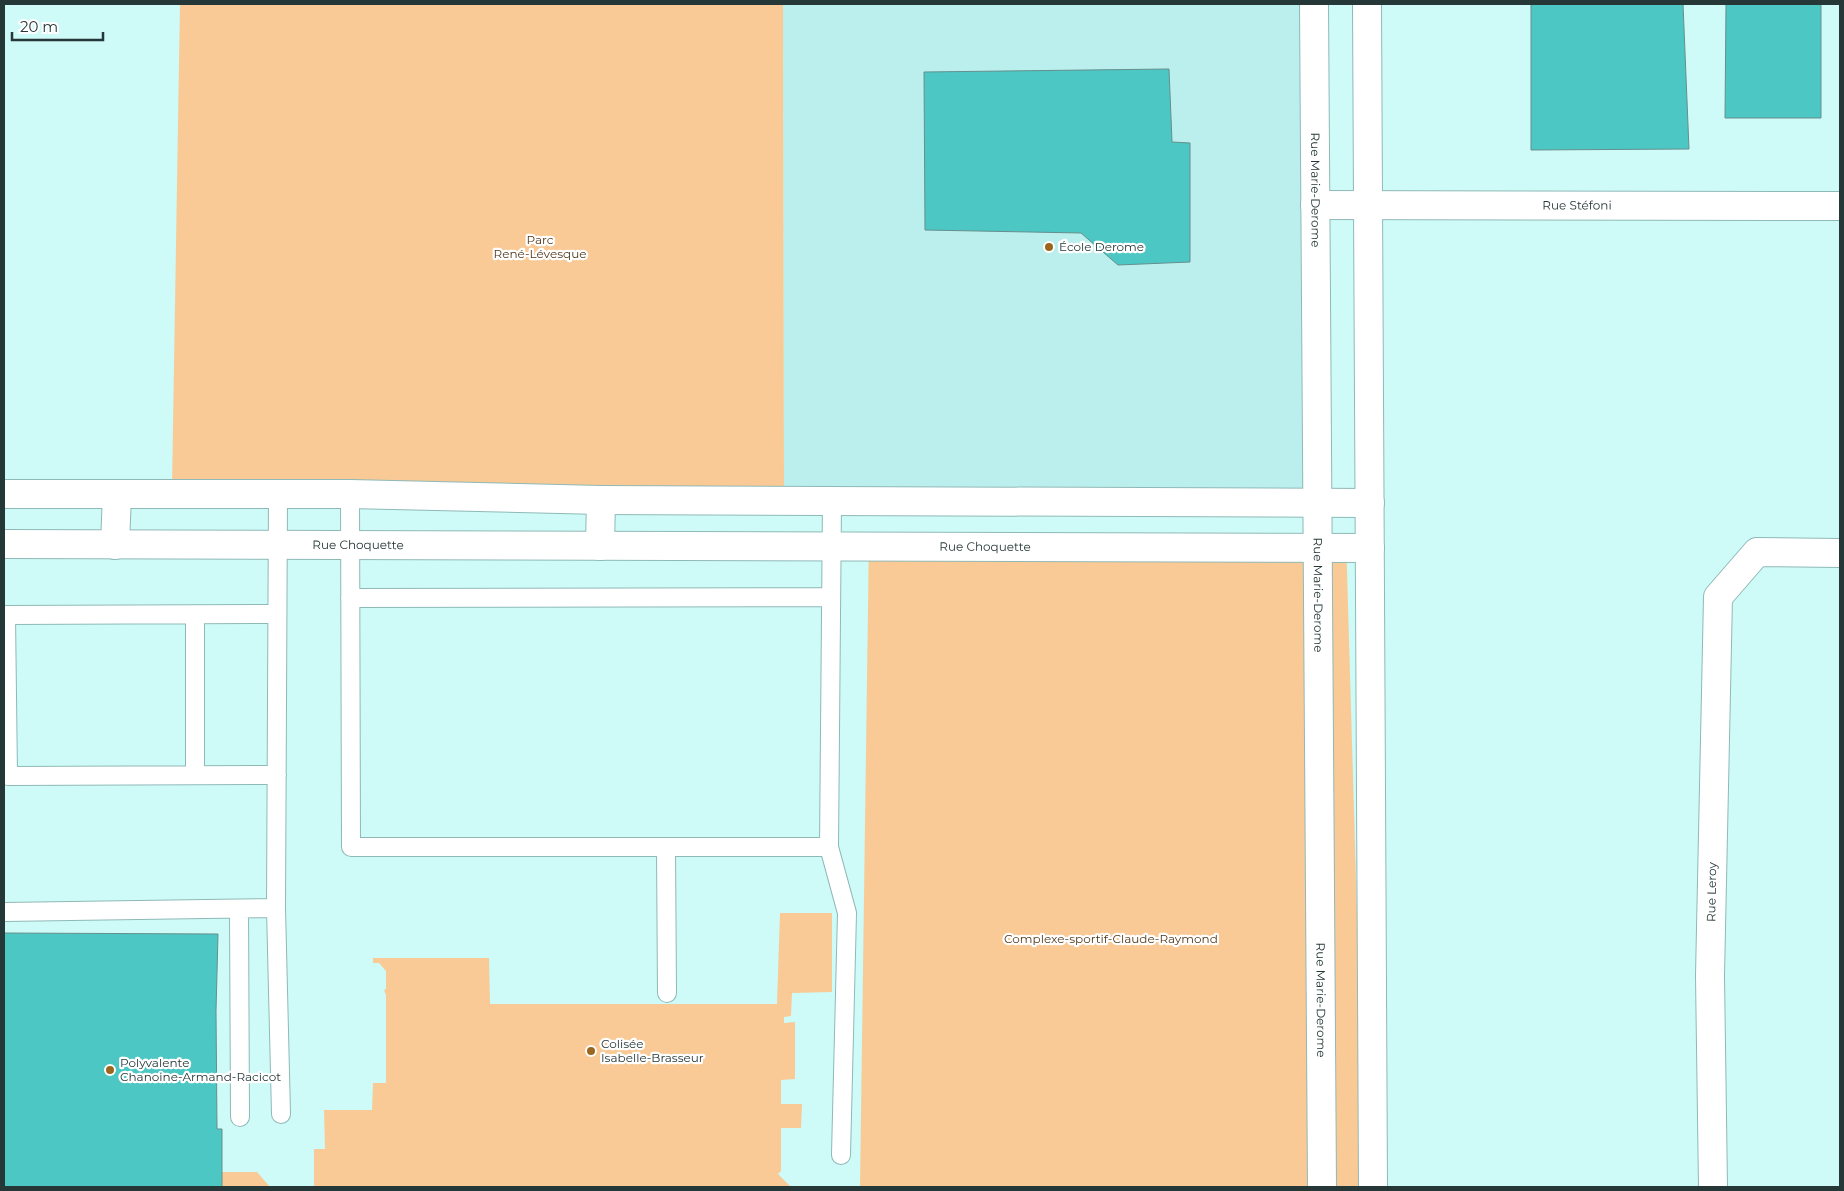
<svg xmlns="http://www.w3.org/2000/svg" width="1844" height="1191" font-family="Montserrat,sans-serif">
  <rect width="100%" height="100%" fill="#cefaf8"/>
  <path fill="#baefed" d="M783,4h531l3,498 -533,-11z"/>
  <path fill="#f9ca95" d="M180,4h603l1,487 -612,-4z
    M869,535l477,2 19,650h-505z
    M780,913h52v79l-40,1 -1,23 -7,1v6l11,-1v57l-14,1v24h21l-1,24h-20v43l-3,3 13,13h-477v-38h11l-1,-39h48l1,-27h13v-88l-2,-5 2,-1v-18l-7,-8h-6v-5h116l1,46h287z
    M222,1172h35l13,15h-48z"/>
  <path fill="#4cc7c4" stroke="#668f8d" d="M1531,4h152l6,145 -158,1z
    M1726,4h95v114h-96z
    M1169,69l3,73 18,1v119l-72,3 -37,-32 -156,-3 -1,-158z
    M4,933l214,1 -2,77 1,118h5v58h-218z"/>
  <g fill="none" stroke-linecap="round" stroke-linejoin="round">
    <g stroke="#8fb9b7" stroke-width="20">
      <path id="lane" d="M350,494l1,353h478l3,-347
        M350,598l481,-1
        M195,614v161
        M277,775l-269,1 -2,-161 271,-1
        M666,847l1,146
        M829,847l18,66 -6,242
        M276,908l5,206
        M239,909l1,208
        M4,912l272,-4 2,-414"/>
    </g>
    <g stroke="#8fb9b7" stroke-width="30">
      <g id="street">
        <path id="s1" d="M1314,4l8,1183"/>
        <path d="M1367,4l6,1183"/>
        <path id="s2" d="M1315,205l525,1"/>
        <path d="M4,494h346l251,6 769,3"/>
        <path id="s3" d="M4,544l1366,4"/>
        <path d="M115,545l2,-51"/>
        <path d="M600,546l1,-46"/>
        <path id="s4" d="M1713,1187l-3,-211 8,-379 39,-45 83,1"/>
      </g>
    </g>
    <use href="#lane" stroke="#fff" stroke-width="18"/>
    <use href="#street" stroke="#fff" stroke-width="28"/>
  </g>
  <g fill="#9b661e" stroke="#fff" stroke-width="2">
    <circle cx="1049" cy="247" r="5"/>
    <circle cx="591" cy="1051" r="5"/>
    <circle cx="110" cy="1070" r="5"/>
  </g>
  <g text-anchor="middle" stroke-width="4.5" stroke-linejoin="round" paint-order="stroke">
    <g font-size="12" fill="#253736" stroke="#fff">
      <text dy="4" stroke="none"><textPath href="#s1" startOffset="186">Rue Marie-Derome</textPath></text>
      <text dy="4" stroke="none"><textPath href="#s2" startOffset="262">Rue Stéfoni</textPath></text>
      <text dy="4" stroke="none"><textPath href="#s3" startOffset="354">Rue Choquette</textPath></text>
      <text dy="4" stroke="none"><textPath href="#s3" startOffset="981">Rue Choquette</textPath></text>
      <text dy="4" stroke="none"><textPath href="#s1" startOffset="591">Rue Marie-Derome</textPath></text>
      <text dy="4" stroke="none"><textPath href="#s4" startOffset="295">Rue Leroy</textPath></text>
      <text dy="4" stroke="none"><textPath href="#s1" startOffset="996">Rue Marie-Derome</textPath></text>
    </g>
    <g font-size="12" fill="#52391c" stroke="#fff">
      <text x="540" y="244">Parc<tspan x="540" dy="14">René-Lévesque</tspan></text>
      <text x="1111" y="943">Complexe-sportif-Claude-Raymond</text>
    </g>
    <g font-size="12" fill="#253736" stroke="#fff" text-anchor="start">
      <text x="1059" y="251">École Derome</text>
      <text x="601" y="1048">Colisée<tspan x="601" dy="14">Isabelle-Brasseur</tspan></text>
      <text x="120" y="1067">Polyvalente<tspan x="120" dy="14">Chanoine-Armand-Racicot</tspan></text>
    </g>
  </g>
  <rect width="1844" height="1191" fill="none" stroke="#253736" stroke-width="10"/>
  <path d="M12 32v8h91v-8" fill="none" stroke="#253736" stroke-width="2.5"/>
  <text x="20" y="32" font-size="15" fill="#253736" stroke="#ffffff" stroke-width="4" paint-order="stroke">20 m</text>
</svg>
